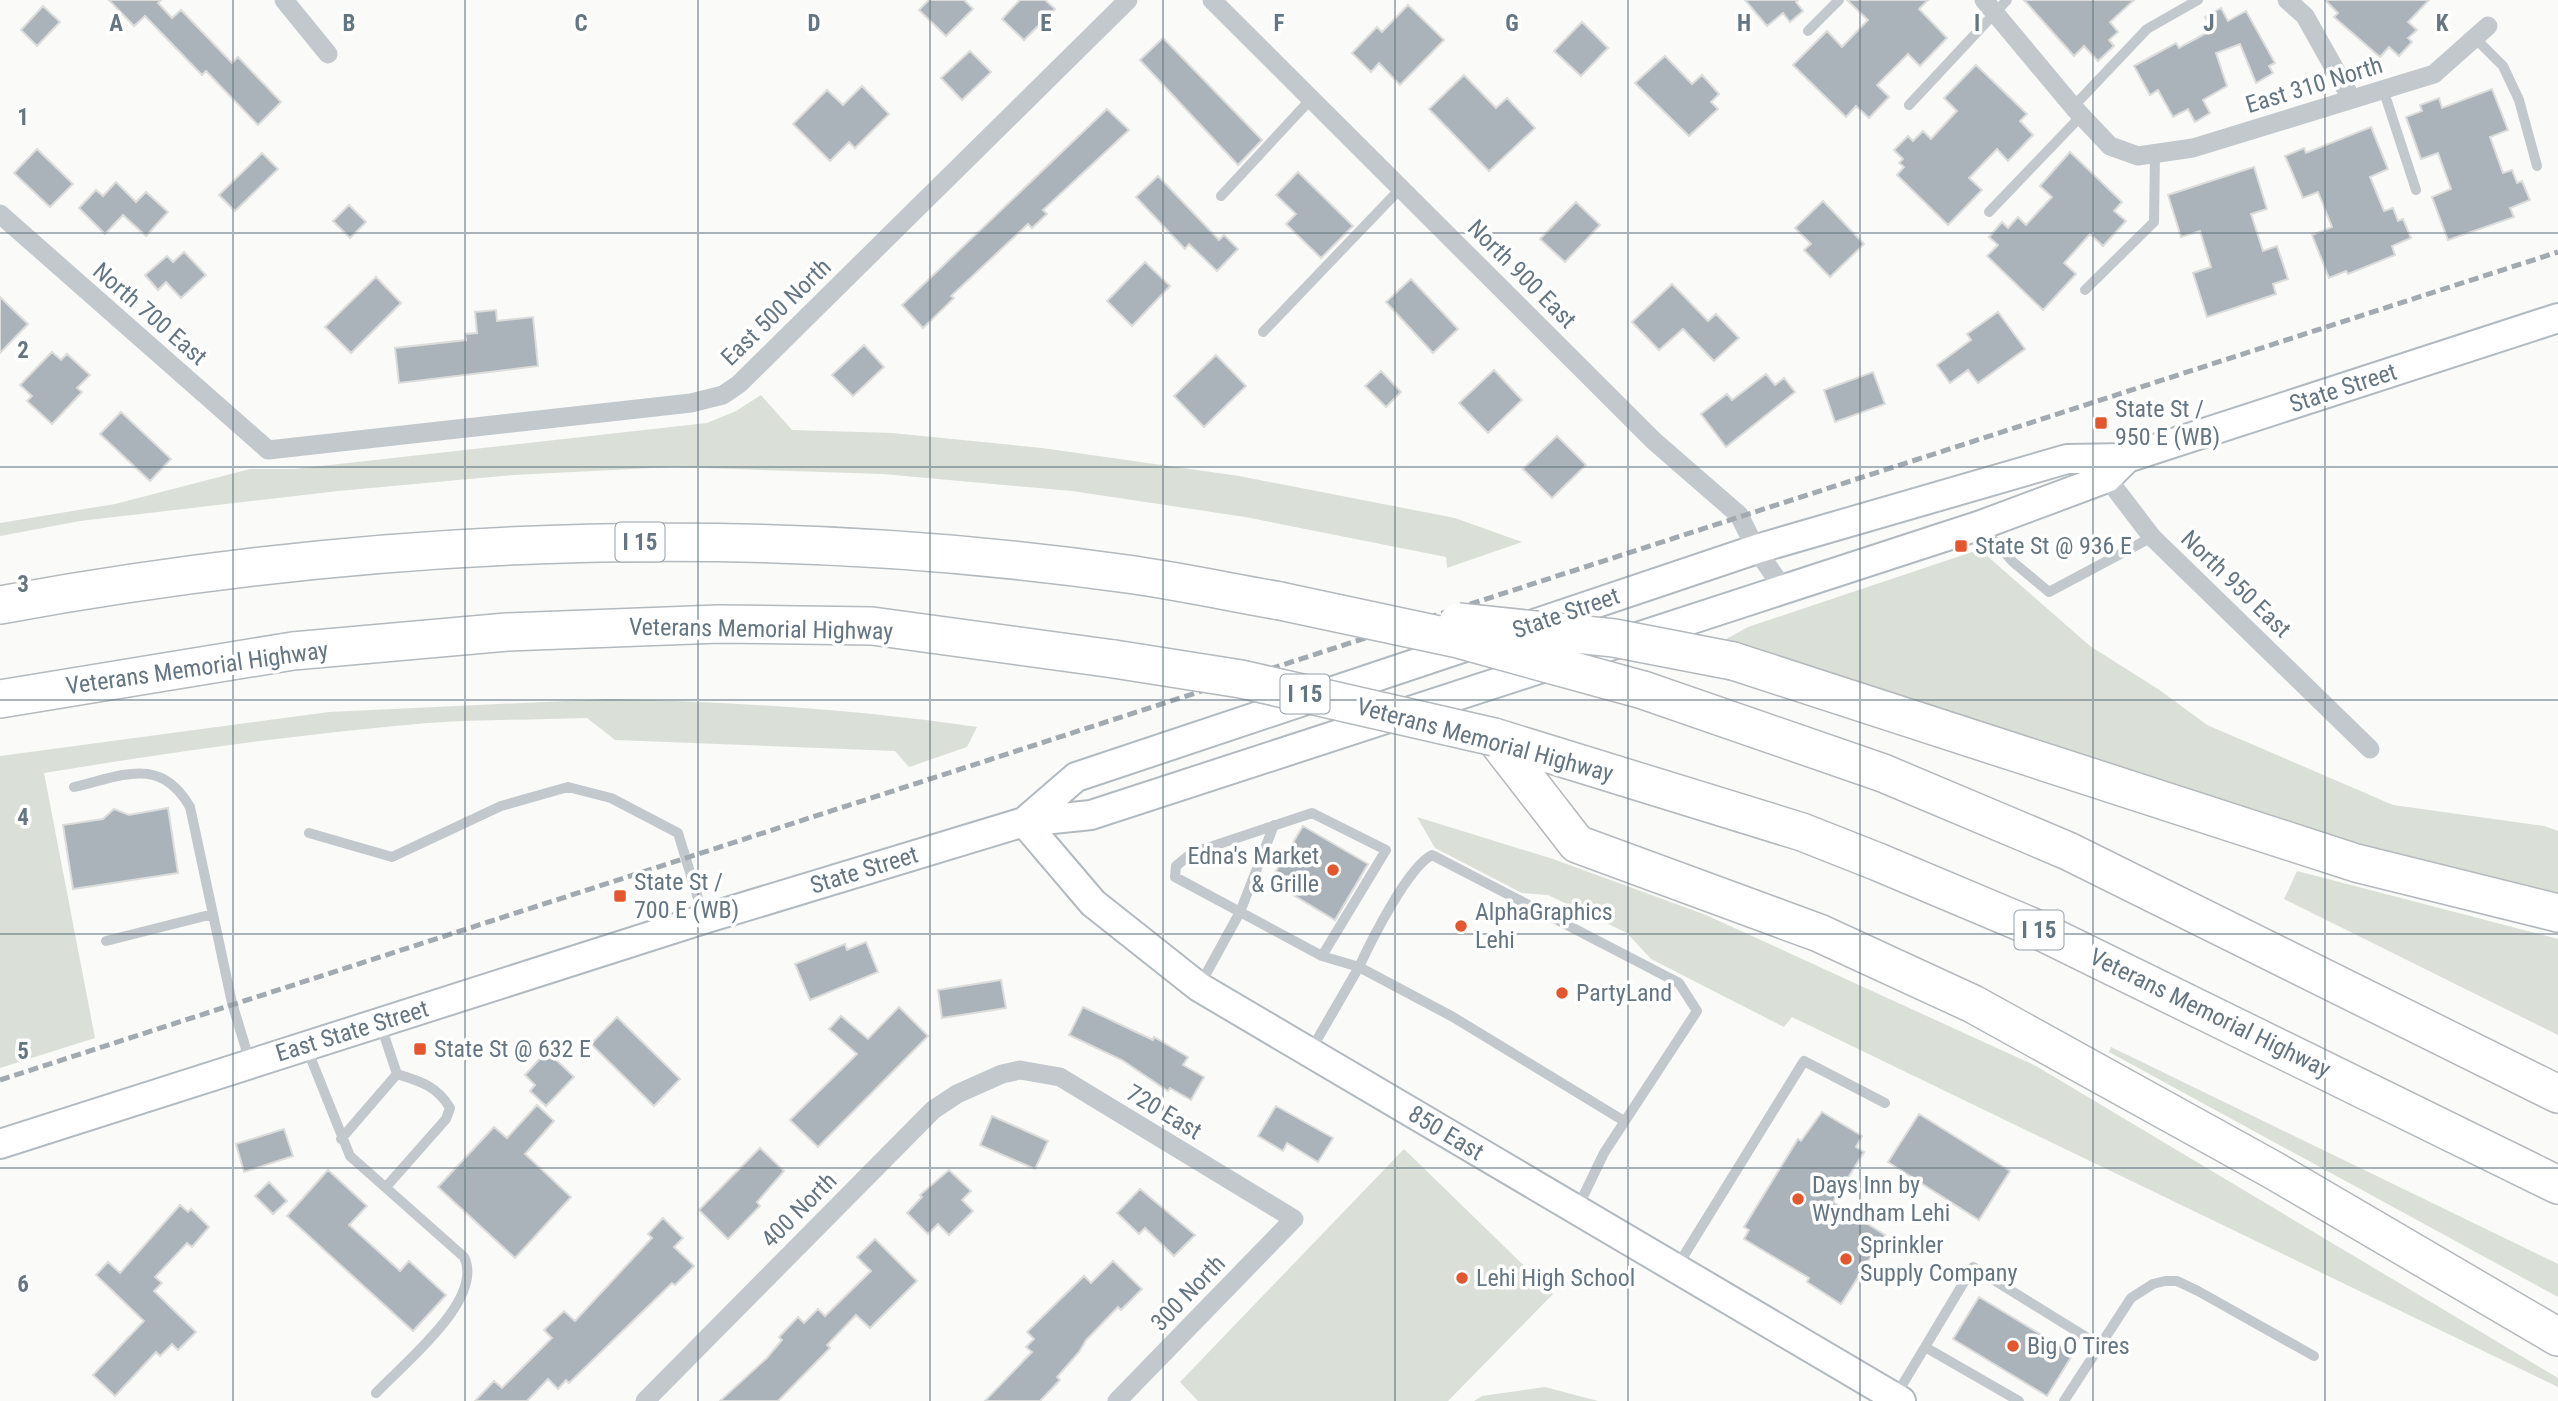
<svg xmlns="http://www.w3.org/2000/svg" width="2558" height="1401" font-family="'Roboto Condensed',sans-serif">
  <rect width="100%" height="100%" fill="#fafaf8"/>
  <path fill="#dadfd7" d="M761,395l31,35 100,3 150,15 197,28 216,42 67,24 -75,26 -1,-11 -201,-40 -173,-26 -189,-17 -210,-7 -160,8 -175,16 -258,30 -80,15v-13l115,-19 135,-35h44l413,-46 29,-12z
    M1972,552l14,3 104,91 71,45 46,34 186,80 151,21 14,5v63c-284,-64 -561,-161 -837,-252l27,-15z
    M609,699c124,3 246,10 368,28l-10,20 -58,20 -14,-16 -280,-11 -28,-22c-53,2 -107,1 -159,5 -129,11 -257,29 -384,50l51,265 -95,30v-312l329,-44z
    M1417,817l136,42 153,56 330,151 522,312v9l-766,-370 -8,10 -133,-68 -24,-26 -79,-38 -26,-2 -87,-45z
    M2297,871l261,68v96l-274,-136z
    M2111,1047l447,217v33l-449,-245z
    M1404,1149l149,145 -105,107h-250l-18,-19z
    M1545,1387l53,14h-124l8,-5z"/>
  <path fill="#aab3b9" stroke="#dcdcda" stroke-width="2" d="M109,0h52l-3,3 14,15 9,-8 51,53 6,-6 43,45 -23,23 -52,-54 -4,4 -57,-59 -11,10z
    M929,0h35l9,9 -27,27 -27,-26z
    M1020,0h25l10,9 -31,31 -22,-21z
    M1745,0h53l-2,2 7,9 -13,11 -7,-9 -16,13z
    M1847,0h81l-9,9 28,29 -27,28 -12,-12 -31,31 12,12 -20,21 -13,-12 -10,11 -53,-52 34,-34 15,16 26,-27z
    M2024,0h110l-24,22 8,10 -9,8 5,6 -16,15 -14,-15 -10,10z
    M2325,0h104l-21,22 9,8 -9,8 4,4 -13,14 -10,-9 -9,10 -46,-40 4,-4z
    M1408,5l36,35 -44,45 -21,-22 -8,9 -19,-19 25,-26 5,5z
    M43,6l17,16 -23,24 -16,-16z
    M2221,8l7,13 18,-10 29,52 -6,3 4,7 -17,10 -16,-39 -24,9 11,33 -24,14 7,13 -15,9 -7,-13 -15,8 -15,-27 -8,5 -16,-29 42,-23 3,5 33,-18 -7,-13z
    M1582,22l26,26 -27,28 -27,-25z
    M1163,38l99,102 -24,25 -98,-105z
    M970,51l21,21 -29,28 -21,-22z
    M1665,56l27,28 10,-9 17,19 -8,8 7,7 -29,27 -54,-53z
    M1976,65l51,49 -7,7 13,14 -25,26 -11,-12 -28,29 13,12 -34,35 -51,-50 7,-8 -5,-4 4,-4 -9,-9 14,-14 5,5 10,-10 8,8 26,-28 -13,-13z
    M1464,75l32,33 11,-10 28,30 -46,43 -60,-62z
    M862,86l27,28 -34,34 -6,-6 -19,19 -37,-37 34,-34 16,15z
    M2492,89l16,41 -18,7 13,36 9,-3 5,13 5,-2 8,19 -20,8 4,9 -66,23 -16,-43 19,-8 -13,-36 -17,6 -15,-42 16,-6 -2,-6 19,-7 3,10z
    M1107,109l22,21 -86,80 4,4 -15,14 -4,-4 -77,72 3,2 -31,30 -21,-23z
    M2371,127l17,42 -18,8 14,34 9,-3 5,13 5,-2 8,19 -19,8 3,9 -47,19 -2,-3 -17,7 -17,-43 20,-8 -14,-35 -15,6 -18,-42 19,-8 2,5z
    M37,149l36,35 -23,23 -36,-34z
    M2070,152l52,50 -8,9 12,10 -23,25 -13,-12 -26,29 12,11 -33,36 -56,-54 11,-11 -9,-8 13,-15 6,6 10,-11 8,8 26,-28 -12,-11z
    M262,153l16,16 -43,42 -16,-16z
    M2254,167l13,42 -16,5 12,37 14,-5 11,33 -15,5 3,10 -69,23 -14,-44 18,-6 -11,-36 -19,6 -13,-42z
    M1298,172l55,54 -32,32 -35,-34 10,-10 -20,-19z
    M1158,176l61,64 5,-5 14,14 -21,22 -28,-27 -4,5 -49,-52z
    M116,182l20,20 10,-10 22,20 -22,24 -23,-21 -18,19 -26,-26 17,-18 7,6z
    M1823,201l41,43 -34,33 -26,-27 7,-6 -16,-16z
    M1576,202l24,23 -35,37 -25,-23z
    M349,205l17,17 -16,16 -17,-17z
    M184,252l22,23 -25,23 -15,-16 -8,8 -13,-15 22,-19 6,6z
    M1145,262l25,24 -38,40 -25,-25z
    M376,277l25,26 -50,50 -26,-26z
    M1411,279l47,50 -25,24 -47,-51z
    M1672,284l36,37 8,-7 23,24 -25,23 -31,-32 -24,21 -27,-28z
    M0,297l28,27 -28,29z
    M496,310l1,11 36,-4 5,49 -139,17 -4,-35 71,-8 -1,-6 12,-1 -2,-21z
    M1998,312l27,37 -47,34 -10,-13 -18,13 -13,-18 34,-25 -4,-6z
    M864,345l20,22 -31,29 -21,-21z
    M52,352l9,8 6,-6 23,21 -13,13 5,4 -30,32 -25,-23 5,-5 -12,-11z
    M1216,355l30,31 -42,41 -30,-31z
    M1494,370l28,30 -34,33 -29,-30z
    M1381,371l20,21 -15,15 -21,-21z
    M1873,372l12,32 -50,18 -11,-32z
    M1766,374l9,11 9,-7 11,14 -69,55 -25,-33 26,-20 5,6z
    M121,412l50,47 -21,22 -50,-47z
    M1557,436l29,29 -34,33 -29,-29z
    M168,808l10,65 -105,16 -10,-64 40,-6 11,-10 15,6z
    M1303,826l65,38 -33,56 -65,-39z
    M866,942l12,30 -68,28 -15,-36 50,-20 2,6z
    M1001,980l5,28 -64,10 -4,-28z
    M899,1007l29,29 -110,111 -28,-27 67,-66 -28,-25 12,-13 27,23z
    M1083,1007l70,33 1,-3 34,20 -5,8 21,12 -13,23 -21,-12 -2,3 -46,-31 -53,-25z
    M617,1017l63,62 -26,27 -63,-62z
    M547,1051l27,26 -28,29 -16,-15 5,-6 -10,-10z
    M537,1105l17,16 -29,33 46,43 -56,61 -77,-71 56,-60 13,11z
    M1276,1106l57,32 -15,24 -31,-19 -4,8 -25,-15z
    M1822,1112l40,24 -6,11 8,5 -31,50 52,33 -44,69 -34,-22 2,-4 -65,-39 5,-9 -5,-3 54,-88 3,2z
    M1919,1114l91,57 -31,49 -91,-58z
    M992,1116l56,25 -13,28 -55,-24z
    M284,1129l9,27 -49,16 -8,-28z
    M760,1148l24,23 -27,31 3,4 -32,33 -29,-29z
    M328,1170l39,36 -18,19 51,46 9,-10 37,34 -33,36 -126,-115z
    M949,1170l22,21 -9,9 11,11 -24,24 -11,-11 -10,10 -21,-21 15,-16 -2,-2z
    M269,1182l18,19 -14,13 -18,-18z
    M1140,1189l55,46 -21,21 -29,-28 -6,6 -22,-21z
    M180,1205l8,7 3,-3 18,18 -17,20 -5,-4 -32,34 7,6 -8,8 42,41 -18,18 -6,-6 -12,12 -4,-4 -41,44 -22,-21 51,-54 -48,-46 12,-13 12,11z
    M663,1218l20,20 -9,9 20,19 -19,19 -3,-2 -103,100 -3,-3 -8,9 -10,-10 -21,22h-52l19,-20 8,7 50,-50 -8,-8 20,-19 11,10 77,-83 -4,-4z
    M875,1239l42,42 -47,47 -14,-13 -29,30 3,3 -52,53h-58l47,-43 15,-18 -3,-3 19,-20 6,6 14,-14 7,7 46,-45 -14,-14z
    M1113,1261l29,28 -21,21 -3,-3 -32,33 -7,12 -22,25 3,3 -20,21h-55l47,-49 -6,-5 8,-8 -7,-7 57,-56 7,7z
    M1979,1297l94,57 -26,42 -94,-57z"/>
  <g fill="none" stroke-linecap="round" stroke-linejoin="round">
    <g stroke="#b3babf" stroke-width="32">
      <path id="secondary" d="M1528,626l232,-78 307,-89 60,-1 431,-140
        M1024,822l52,-45 404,-135
        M1024,822l69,81 106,84 702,414
        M0,1144l704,-225 320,-97 67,-7 890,-290 126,-47 20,-20"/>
    </g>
    <g stroke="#b4b9bd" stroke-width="40">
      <path id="motorway" d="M0,605c372,-68 752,-84 1127,-31 51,7 102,18 153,27
        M1733,661l623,202 202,50
        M1643,690l240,83 185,78 490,243
        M0,699l293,-48 214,-19 212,-8 153,2 242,33
        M1494,737l83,107 242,89 154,71 300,166 285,167
        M1494,737l308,95 76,30 152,64 528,259"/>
    </g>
    <path stroke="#c3c8cc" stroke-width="10" d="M1808,31l31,-31
      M2474,37l29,29 16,34 18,66
      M2383,89l33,101
      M1909,105l98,-105
      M2073,107l74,-78 51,-29
      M1221,196l90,-97
      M1989,212l92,-96
      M2085,290l69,-68 1,-68
      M1263,332l138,-144
      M1983,528l30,34 36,30 103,-55
      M74,787c48,-11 86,-32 116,20l42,196 18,59
      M309,833l83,24 109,-51 67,-19 43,11 67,35 26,85
      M106,941l107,-27
      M1322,956l64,-106 -74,-37 -120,40 -16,13 -1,11 147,79 37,11c12,-26 49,-100 73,-112l247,128 18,28 -93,142 -27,56
      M1201,983l39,-71 34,-87
      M307,1049l43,107 114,101c21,42 -60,106 -88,136
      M1311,1050l48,-83 94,50 171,104
      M341,1139l56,-65 -16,-48
      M386,1187l60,-68 4,-11c-13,-22 -30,-27 -53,-34
      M1678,1265l126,-204 81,42
      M1925,1347l94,54
      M1895,1397l78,-130 126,78
      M2064,1401l67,-103 22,-14 12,-3h12l21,10 116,65"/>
    <path stroke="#c3c8cc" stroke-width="19" d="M284,0l44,54
      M1212,0l442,441 85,74 17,34 29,42
      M1984,0l91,109 35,37 28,10 55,-8 241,-74 54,-48
      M2287,0l18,16 46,82
      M0,214l268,236 423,-47 32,-8 16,-11 389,-384
      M2097,473l10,5 45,59 218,212
      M645,1401l288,-291 24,-16 45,-20 18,-4 40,7 234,142 -177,182"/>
    <use href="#secondary" stroke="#fff" stroke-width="28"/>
    <use href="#motorway" stroke="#fff" stroke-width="37"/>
    <path stroke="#a2aab0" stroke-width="5" stroke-dasharray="10 5" stroke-linecap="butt" d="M0,1080l2558,-828"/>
    <g stroke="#b4b9bd" stroke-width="40" stroke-linecap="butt">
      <path id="motorway-bridge" d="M1280,601l178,38 185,51
        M1458,622l156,16 119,23
        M1114,659l127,20 253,58"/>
    </g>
    <use href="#motorway-bridge" stroke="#fff" stroke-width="37"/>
  </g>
  <path fill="none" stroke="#657683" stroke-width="2" stroke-opacity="0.55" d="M233,0v1401M465,0v1401M698,0v1401M930,0v1401M1163,0v1401M1395,0v1401M1628,0v1401M1860,0v1401M2093,0v1401M2325,0v1401M0,233h2558M0,467h2558M0,700h2558M0,934h2558M0,1168h2558"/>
  <g fill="#e4572e" stroke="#fff" stroke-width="2.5">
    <rect x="2094" y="416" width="14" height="14" rx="3.5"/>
    <rect x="1954" y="539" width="14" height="14" rx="3.5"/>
    <circle cx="1333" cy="870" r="7"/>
    <rect x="613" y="889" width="14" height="14" rx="3.5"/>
    <circle cx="1461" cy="926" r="7"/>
    <circle cx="1562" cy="993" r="7"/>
    <rect x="413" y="1042" width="14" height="14" rx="3.5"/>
    <circle cx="1798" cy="1199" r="7"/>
    <circle cx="1846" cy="1259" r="7"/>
    <circle cx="1462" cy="1278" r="7"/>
    <circle cx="2013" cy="1346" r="7"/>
  </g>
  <g text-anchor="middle" stroke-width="7" stroke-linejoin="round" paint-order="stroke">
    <g fill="#fff" stroke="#939fa8" stroke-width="2">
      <rect x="615.5" y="522.5" width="49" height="39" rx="5"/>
      <rect x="1280.5" y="674.5" width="49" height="39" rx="5"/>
      <rect x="2014.5" y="910.5" width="49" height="39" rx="5"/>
    </g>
    <g font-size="23" font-weight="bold" fill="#657683">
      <text x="640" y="550">I 15</text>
      <text x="1305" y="702">I 15</text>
      <text x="2039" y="938">I 15</text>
    </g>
    <g font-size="24" fill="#657683" stroke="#fff">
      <text transform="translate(2314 85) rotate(-17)" y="8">East 310 North</text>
      <text transform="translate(1522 274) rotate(45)" y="8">North 900 East</text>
      <text transform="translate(776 312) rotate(-44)" y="8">East 500 North</text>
      <text transform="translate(150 314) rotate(41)" y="8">North 700 East</text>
      <text transform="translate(2343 388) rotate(-18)" y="8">State Street</text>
      <text transform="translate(2236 584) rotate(44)" y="8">North 950 East</text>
      <text transform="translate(1566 613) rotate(-19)" y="8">State Street</text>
      <text transform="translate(761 629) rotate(1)" y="8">Veterans Memorial Highway</text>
      <text transform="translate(197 668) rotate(-8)" y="8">Veterans Memorial Highway</text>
      <text transform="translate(1485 740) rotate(15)" y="8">Veterans Memorial Highway</text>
      <text transform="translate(864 870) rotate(-17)" y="8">State Street</text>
      <text transform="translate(2210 1013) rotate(26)" y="8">Veterans Memorial Highway</text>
      <text transform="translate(352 1031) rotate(-17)" y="8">East State Street</text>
      <text transform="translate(1164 1112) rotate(31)" y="8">720 East</text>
      <text transform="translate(1446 1133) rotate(31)" y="8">850 East</text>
      <text transform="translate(799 1210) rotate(-45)" y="8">400 North</text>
      <text transform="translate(1188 1293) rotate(-46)" y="8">300 North</text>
    </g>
    <g font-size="24" fill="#657683" stroke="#fff" text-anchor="start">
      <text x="2115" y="417">State St /<tspan x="2115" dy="28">950 E (WB)</tspan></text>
      <text x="1975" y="554">State St @ 936 E</text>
      <text x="1319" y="864" text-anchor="end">Edna's Market<tspan x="1319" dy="28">&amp; Grille</tspan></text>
      <text x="634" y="890">State St /<tspan x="634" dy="28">700 E (WB)</tspan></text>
      <text x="1475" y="920">AlphaGraphics<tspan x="1475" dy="28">Lehi</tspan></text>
      <text x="1576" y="1001">PartyLand</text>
      <text x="434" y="1057">State St @ 632 E</text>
      <text x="1812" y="1193">Days Inn by<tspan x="1812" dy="28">Wyndham Lehi</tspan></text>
      <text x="1860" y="1253">Sprinkler<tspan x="1860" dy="28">Supply Company</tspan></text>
      <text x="1476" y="1286">Lehi High School</text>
      <text x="2027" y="1354">Big O Tires</text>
    </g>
  </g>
  <g font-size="23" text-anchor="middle" font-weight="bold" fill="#657683" stroke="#fff" stroke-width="7" stroke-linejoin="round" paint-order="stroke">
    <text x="116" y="31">A</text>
    <text x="349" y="31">B</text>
    <text x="581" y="31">C</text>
    <text x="814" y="31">D</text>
    <text x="1046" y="31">E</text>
    <text x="1279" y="31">F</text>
    <text x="1512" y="31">G</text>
    <text x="1744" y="31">H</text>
    <text x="1977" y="31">I</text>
    <text x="2209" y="31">J</text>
    <text x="2442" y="31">K</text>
    <text x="23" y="125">1</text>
    <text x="23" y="358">2</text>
    <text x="23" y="592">3</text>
    <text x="23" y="825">4</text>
    <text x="23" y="1059">5</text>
    <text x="23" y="1292">6</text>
  </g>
</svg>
